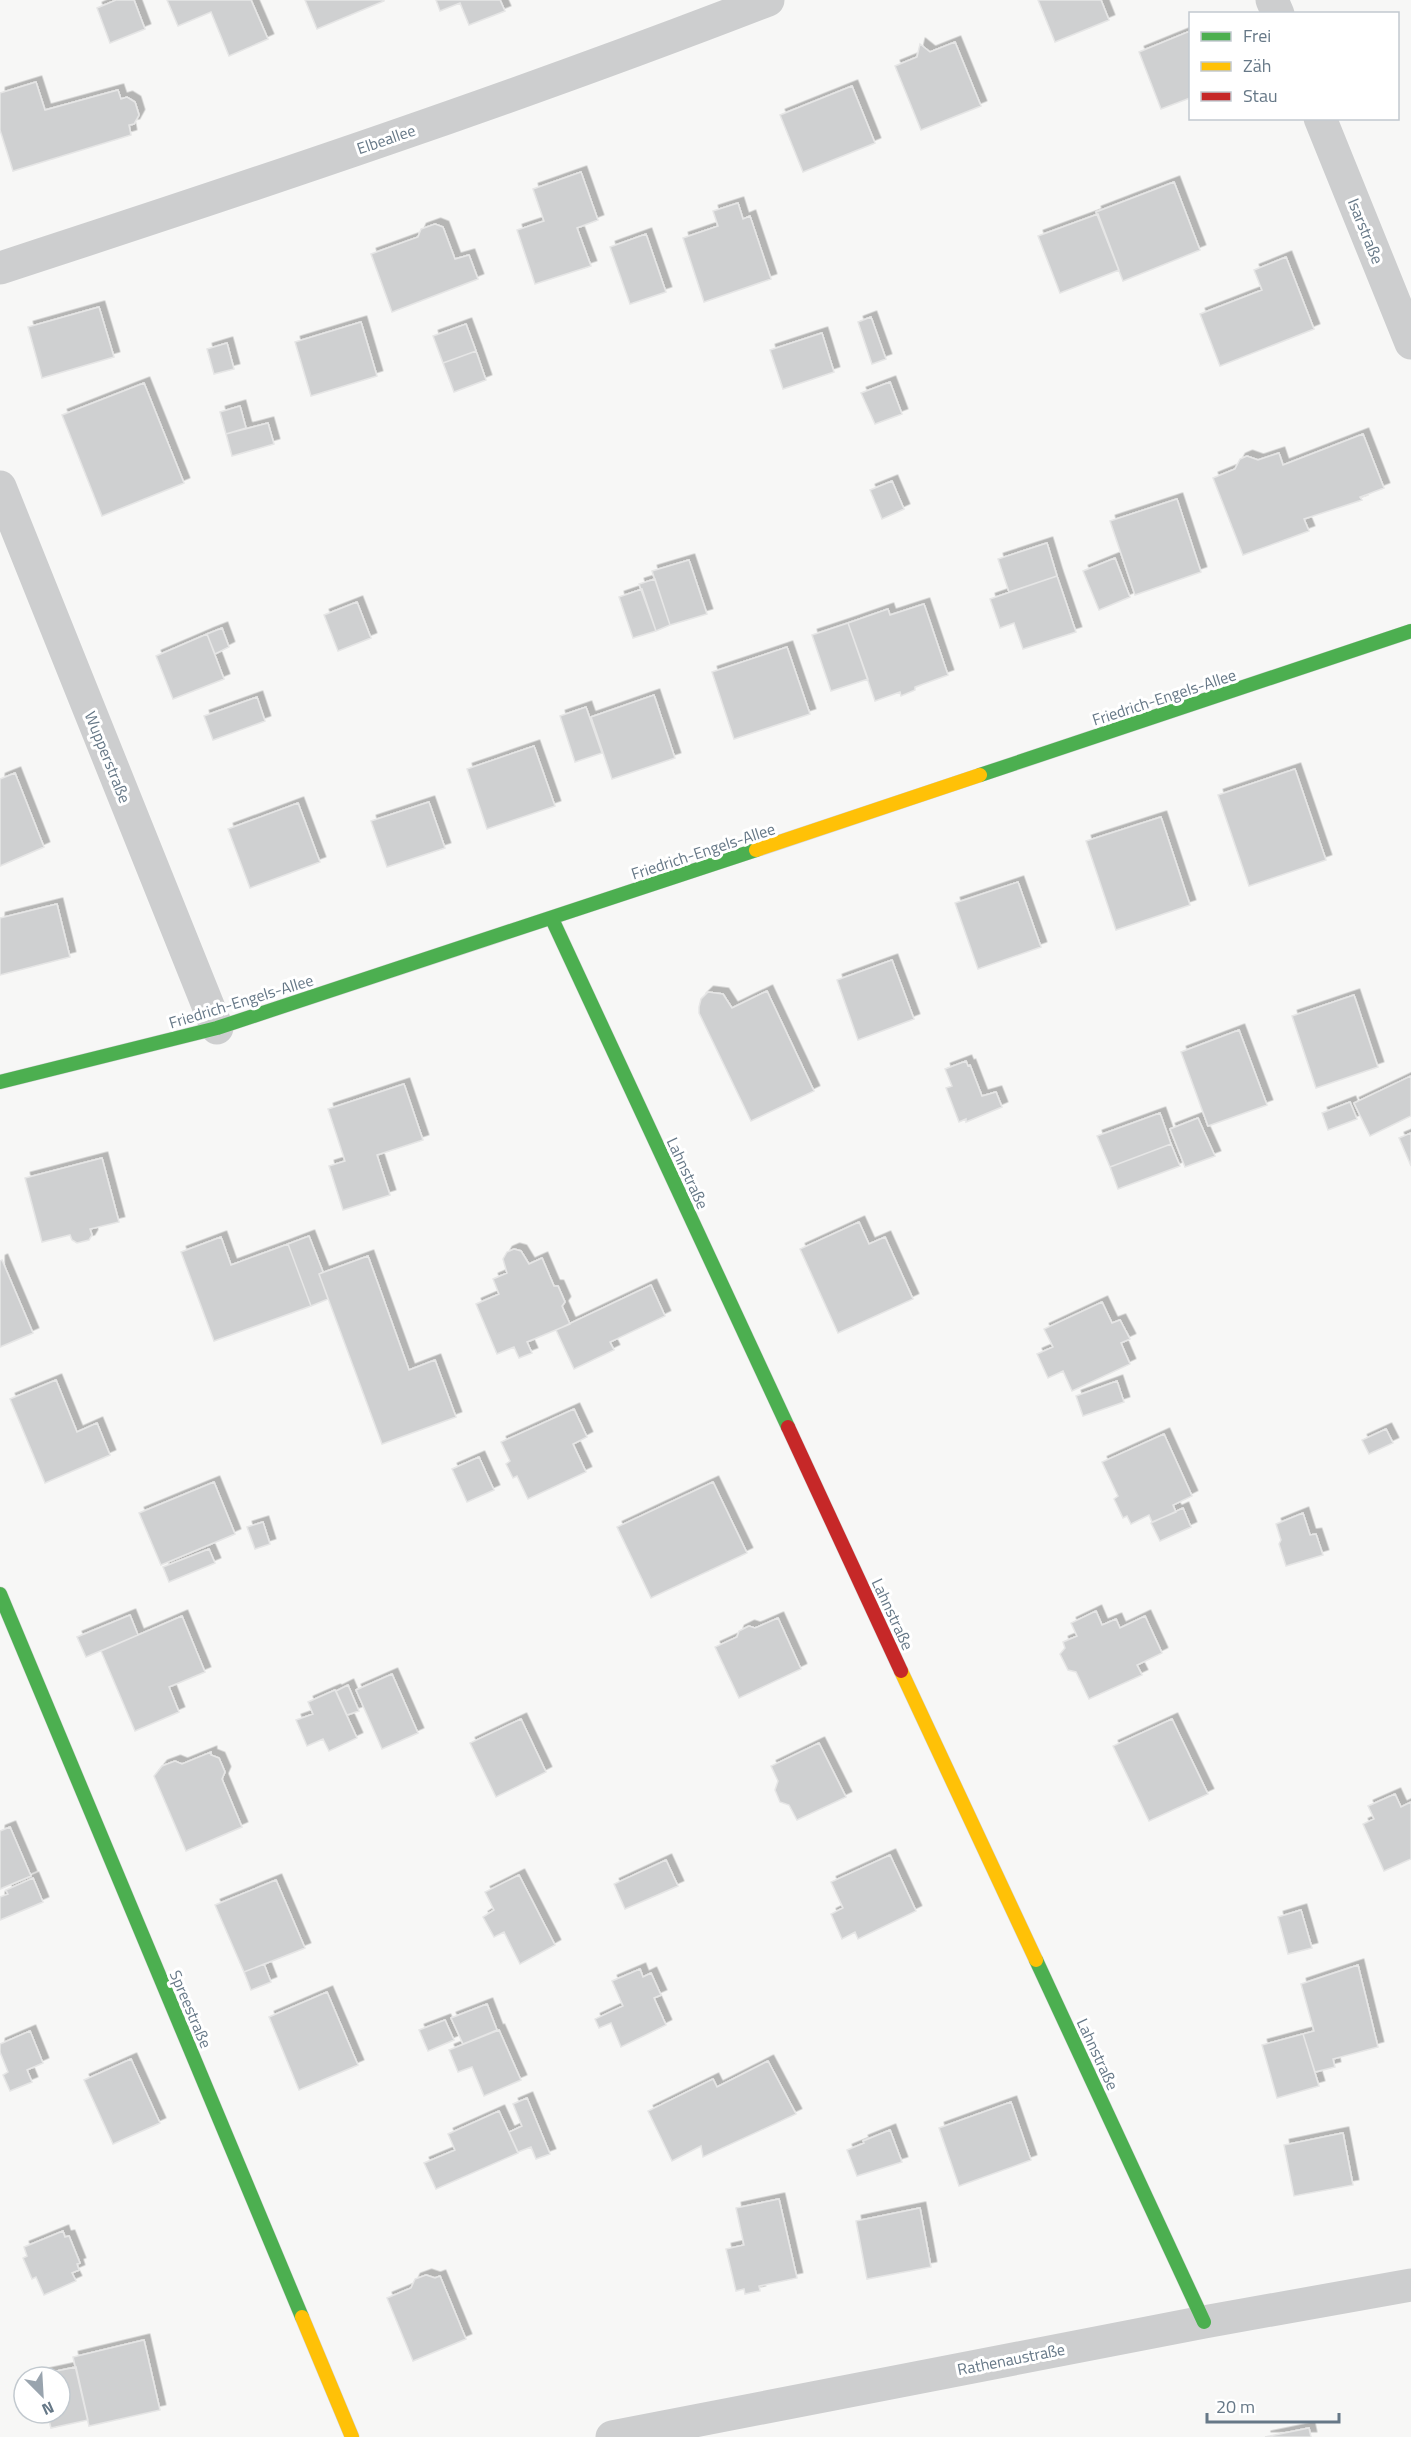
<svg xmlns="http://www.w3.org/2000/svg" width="1411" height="2437" font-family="'Titillium Web',sans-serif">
  <defs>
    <filter id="shadow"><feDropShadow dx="5.5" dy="-5.5" stdDeviation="0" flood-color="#0004"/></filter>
  </defs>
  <rect width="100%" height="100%" fill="#f7f7f6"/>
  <path fill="#cfd0d1" stroke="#e6e6e6" stroke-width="1.5" filter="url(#shadow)" d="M116,0h18l11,29 -35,14 -13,-35z
    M167,0h84l17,39 -39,17 -18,-44 -33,14z
    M305,0h79v1l-67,28z
    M436,0h64l5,11 -36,14 -9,-22 -20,8z
    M1038,0h63l8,20 -54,22z
    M1190,31v67l-29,11 -22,-57z
    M955,42l26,64 -60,24 -26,-64 22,-9 3,-13 10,8z
    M36,82l9,28 73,-20 3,9 6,-2 8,5 4,13 -5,9 -5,1 2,10 -118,36 -13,-41v-37z
    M852,86l23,57 -72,29 -23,-57z
    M581,172l17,48 -21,8 14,38 -56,18 -18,-54 27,-9 -11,-32z
    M1174,182l26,68 -77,31 -27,-69z
    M738,203l5,16 7,-3 21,63 -67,23 -21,-64 35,-12 -5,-15z
    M1098,214l21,56 -59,23 -22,-57z
    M435,224l8,3 12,32 14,-4 9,24 -86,33 -21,-58 47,-17 3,-8z
    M646,234l20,58 -36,12 -20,-57z
    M1286,257l28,72 -94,37 -20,-52 62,-24 -8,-20z
    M99,307l15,50 -72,21 -14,-51z
    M871,317l15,42 -14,5 -14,-42z
    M361,322l16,54 -66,20 -16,-54z
    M466,324l10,27 -33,12 -10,-27z
    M822,333l12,39 -51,17 -13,-39z
    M227,343l7,26 -20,5 -7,-25z
    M476,351l10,29 -32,12 -11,-29z
    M890,382l12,32 -27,10 -14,-31z
    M144,383l40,100 -82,33 -40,-101z
    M240,406l6,22 -20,6 -6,-22z
    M268,423l6,21 -42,12 -6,-22z
    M1363,434l21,54 -24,9 2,3 -58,19 5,12 -66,24 -30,-77 22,-9 5,-10 7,-3 11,4 21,-7 4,12z
    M892,481l12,28 -22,10 -12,-29z
    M1177,499l24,73 -66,23 -25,-74z
    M1047,543l10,33 -48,16 -11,-33z
    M1115,558l15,39 -31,13 -16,-39z
    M689,560l18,54 -37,11 -18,-54z
    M1057,576l19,56 -53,17 -9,-26 -14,5 -10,-29z
    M655,579l15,46 -14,6 -17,-47z
    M642,589l14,42 -23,7 -14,-41z
    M357,602l14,36 -33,13 -14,-36z
    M924,604l24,71 -33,12v3l-14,6 -1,-4 -25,9 -27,-78 40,-14 2,6z
    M848,623l20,56 -37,12 -19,-56z
    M222,628l7,19 -14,7 -8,-20z
    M207,634l17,45 -51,20 -17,-43z
    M787,647l23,67 -76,25 -22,-67z
    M654,695l21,63 -63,21 -21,-62z
    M257,697l8,24 -52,19 -9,-24z
    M586,707l16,46 -27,9 -15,-46z
    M534,746l21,60 -68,23 -20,-60z
    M1295,769l31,91 -77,26 -31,-91z
    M15,773l29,74 -44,19v-87z
    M429,802l16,46 -58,19 -16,-46z
    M298,803l22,59 -70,26 -22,-59z
    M1161,817l29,88 -74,25 -30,-89z
    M1018,882l23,65 -63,22 -23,-66z
    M57,904l13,53 -70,18v-57z
    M892,960l22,59 -56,21 -21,-60z
    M767,991l47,100 -63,30 -52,-108v-6l2,-8 7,-7 15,2 9,14z
    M1354,995l24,72 -62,21 -24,-72z
    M1239,1030l28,75 -59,21 -27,-74z
    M966,1061l2,5 2,-1 12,31 14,-4 6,15 -36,15v-3l-7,3 -13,-34 6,-2 -7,-17z
    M1411,1076v40l-41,20 -16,-33z
    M404,1084l19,56 -46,15 13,40 -47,15 -14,-44 16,-5 -17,-52z
    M1350,1102l7,17 -29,11 -6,-17z
    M1160,1113l11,31 -61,23 -13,-31z
    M1198,1118l17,38 -30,11 -15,-38z
    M1411,1133v33l-12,-28z
    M1171,1144l9,22 -62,23 -8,-22z
    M102,1158l17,64 -29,7 2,6 -3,5 -12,3 -5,-3 -2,-5 -28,7 -17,-64z
    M859,1222l10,22 16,-7 28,62 -75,34 -38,-84z
    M309,1236l14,36 -4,2 9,25 -17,7 -23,-62z
    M221,1237l10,28 57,-21 23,62 -97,35 -33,-89z
    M514,1249l7,2 8,13 13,-6 12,28h4l7,16 -3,4 8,18 -43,18 5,11 -13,5 -5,-11 -17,7 -21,-50 23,-10 -6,-15 14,-6 -4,-14 4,-7z
    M368,1256l41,114 26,-10 21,57 -74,27 -63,-170z
    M2,1260l31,73 -33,14v-86z
    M651,1285l14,31 -55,26 4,8 -40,19 -18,-39z
    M1102,1302l10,21 8,-3 10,19 -9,4 9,21 -58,27 -9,-20 -15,7 -11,-24 16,-7 -9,-18z
    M56,1380l21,52 20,-9 13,32 -65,28 -35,-84z
    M1117,1381l7,21 -41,14 -7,-20z
    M574,1409l13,28 -14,7 13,28 -58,27 -11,-23 -4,2 -7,-14 4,-3 -9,-19z
    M1386,1429l7,14 -24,11 -7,-14z
    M1164,1434l28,62 -19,9 3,7 -24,10 -3,-7 -18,9 -4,-8 -4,2 -9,-19 4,-3 -16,-34z
    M479,1457l15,33 -27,12 -15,-33z
    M214,1482l21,52 -74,31 -22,-52z
    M713,1482l34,71 -96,45 -34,-71z
    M1183,1508l8,19 -31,14 -9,-18z
    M1303,1513l7,22 6,-1 7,21 -37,11 -7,-22 2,-4 -5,-16z
    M263,1522l7,22 -15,5 -8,-22z
    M209,1549l6,14 -46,19 -6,-15z
    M1096,1611l6,14 14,-6 4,9 25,-12 17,37 -25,12 5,10 -53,24 -13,-27 -8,-2 -8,-16 5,-6 -2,-6 14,-6 -6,-13z
    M130,1615l8,20 -52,22 -9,-20z
    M182,1616l23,56 -36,15 10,25 -44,19 -34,-80z
    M778,1618l23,51 -62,29 -24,-51 22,-10 2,-6 10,-5 6,2z
    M392,1674l26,59 -36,16 -26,-59z
    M348,1685l11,26 -12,4 -11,-24z
    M335,1690l22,48 -28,13 -6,-12 -16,7 -11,-26 17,-6 -5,-12z
    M521,1719l25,53 -50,25 -26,-54z
    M1172,1719l36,75 -59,27 -36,-75z
    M819,1743l27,54 -49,23 -8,-15 -9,-3 -5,-12 3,-9 -7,-15z
    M211,1752v3l8,3 6,14 -3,7 20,48 -56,24 -32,-75 8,-10 13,-5 7,3z
    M1395,1794l6,13 10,-5v57l-27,12 -21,-47 11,-5 -6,-13z
    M10,1827l21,49 -31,13v-58z
    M890,1855l26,56 -58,28 -3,-7 -13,7 -11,-25 12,-6 -12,-26z
    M666,1860l12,26 -53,23 -11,-25z
    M519,1875l36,70 -35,19 -16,-32 -10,5 -11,-20 11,-7 -9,-18z
    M33,1878l10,24 -43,18v-23l8,-3 -2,-4z
    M276,1880l29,68 -61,24 -29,-67z
    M1301,1910l11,38 -24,6 -10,-37z
    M264,1964l7,18 -20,8 -7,-18z
    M1358,1965l20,82 -45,12 2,8 -20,5 -12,-38 11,-3 -13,-47z
    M640,1969l3,8 8,-4 10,22 -7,3 12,27 -45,22 -10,-24 -12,5 -4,-9 28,-13 -11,-25z
    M327,1992l31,73 -59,25 -30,-73z
    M487,2004l10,26 -34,14 -12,-26z
    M445,2020l9,20 -26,11 -9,-21z
    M499,2030l22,50 -37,16 -12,-29 -14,5 -9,-22z
    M30,2031l13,32 -16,7 5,12 -22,9 -7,-16 5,-3 -8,-20v-8z
    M1303,2034l16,52 -42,12 -15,-53z
    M131,2059l29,64 -47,21 -29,-64z
    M768,2061l28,53 -93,43 -2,-11 -29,15 -24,-50 65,-32 4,8z
    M527,2098l23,56 -14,5 -5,-12 -13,5 -9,-20 13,-6 -9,-22z
    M1011,2102l20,58 -72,26 -20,-58z
    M499,2111l19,42 -82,36 -12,-26 31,-13 -7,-16z
    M890,2130l12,32 -45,14 -10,-26 17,-7 -1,-2z
    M1343,2133l10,52 -59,11 -10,-51z
    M779,2199l18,79 -38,8 1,5 -15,3 -1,-5 -8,2 -10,-42 18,-4 -8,-37z
    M920,2208l11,59 -64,12 -11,-58z
    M63,2231l2,6 4,-1 11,27 -3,1 2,6 -7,3 4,8 -32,14 -8,-18 -4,2 -9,-21 4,-2 -3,-9z
    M426,2275l9,3 5,-2 26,63 -53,22 -26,-63 24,-10 4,-9z
    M144,2340l16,70 -71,16 -16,-69z
    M76,2367l12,53 -37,8 -4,-15h13v-36h-21l-1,-2z
    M1309,2428l2,9h-46z"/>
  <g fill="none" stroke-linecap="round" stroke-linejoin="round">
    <g stroke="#d4d5d6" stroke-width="15">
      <path id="fast" d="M980,775l431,-144
        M552,919l236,508
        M0,1082l217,-54 539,-178
        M0,1594l302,723
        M1036,1960l168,362"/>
    </g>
    <g stroke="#d4d5d6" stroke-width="15">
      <path id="slow" d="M756,850l224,-75
        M901,1671l135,289
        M302,2317l50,120"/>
    </g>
    <g stroke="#d4d5d6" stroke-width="15">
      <path id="jam" d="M788,1427l113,244"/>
    </g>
    <path stroke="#cdcecf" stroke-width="33" d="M1272,0l6,14
      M1320,118l91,225
      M0,268c258,-84 515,-170 768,-268
      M0,487l217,541
      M612,2437l592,-115 207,-37"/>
    <use href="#fast" stroke="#4caf50" stroke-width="14"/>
    <use href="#slow" stroke="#ffc107" stroke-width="14"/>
    <use href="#jam" stroke="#c62828" stroke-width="14"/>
  </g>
  <g text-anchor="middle" stroke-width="6" stroke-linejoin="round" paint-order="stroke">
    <g font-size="16" fill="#667887" stroke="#fff">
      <text transform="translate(386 139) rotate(-19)" y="6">Elbeallee</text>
      <text transform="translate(1366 231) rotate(68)" y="6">Isarstraße</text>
      <text transform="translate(1164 697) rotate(-18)" y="6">Friedrich-Engels-Allee</text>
      <text transform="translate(108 757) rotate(68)" y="6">Wupperstraße</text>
      <text transform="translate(703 851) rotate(-18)" y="6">Friedrich-Engels-Allee</text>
      <text transform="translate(241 1001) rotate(-17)" y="6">Friedrich-Engels-Allee</text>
      <text transform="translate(688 1173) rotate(65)" y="6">Lahnstraße</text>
      <text transform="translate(893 1614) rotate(65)" y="6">Lahnstraße</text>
      <text transform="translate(191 2009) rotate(67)" y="6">Spreestraße</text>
      <text transform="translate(1098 2054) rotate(65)" y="6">Lahnstraße</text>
      <text transform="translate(1011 2359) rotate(-11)" y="6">Rathenaustraße</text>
    </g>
  </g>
  <rect x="1189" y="12" width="210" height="108" fill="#ffffff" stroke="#c2c9cf" stroke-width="1.5"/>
  <rect x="1201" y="32" width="30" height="9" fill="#4caf50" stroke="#c2c9cf" stroke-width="1.5"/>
  <text x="1243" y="42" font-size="18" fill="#667887">Frei</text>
  <rect x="1201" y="62" width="30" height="9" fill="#ffc107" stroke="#c2c9cf" stroke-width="1.5"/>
  <text x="1243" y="72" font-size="18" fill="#667887">Zäh</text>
  <rect x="1201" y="92" width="30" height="9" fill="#c62828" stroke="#c2c9cf" stroke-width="1.5"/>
  <text x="1243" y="102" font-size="18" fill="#667887">Stau</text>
  <g transform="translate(42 2395) rotate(156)"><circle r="28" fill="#ffffff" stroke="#c2c9cf" stroke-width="1.5"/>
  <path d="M0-4.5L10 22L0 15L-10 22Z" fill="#99a4ae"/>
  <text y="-9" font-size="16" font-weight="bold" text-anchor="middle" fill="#667887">N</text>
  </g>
  <path d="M1207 2413v9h132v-9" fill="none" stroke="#667887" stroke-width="3"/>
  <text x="1216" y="2413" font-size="18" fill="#667887" stroke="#ffffff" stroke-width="4.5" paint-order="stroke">20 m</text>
</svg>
